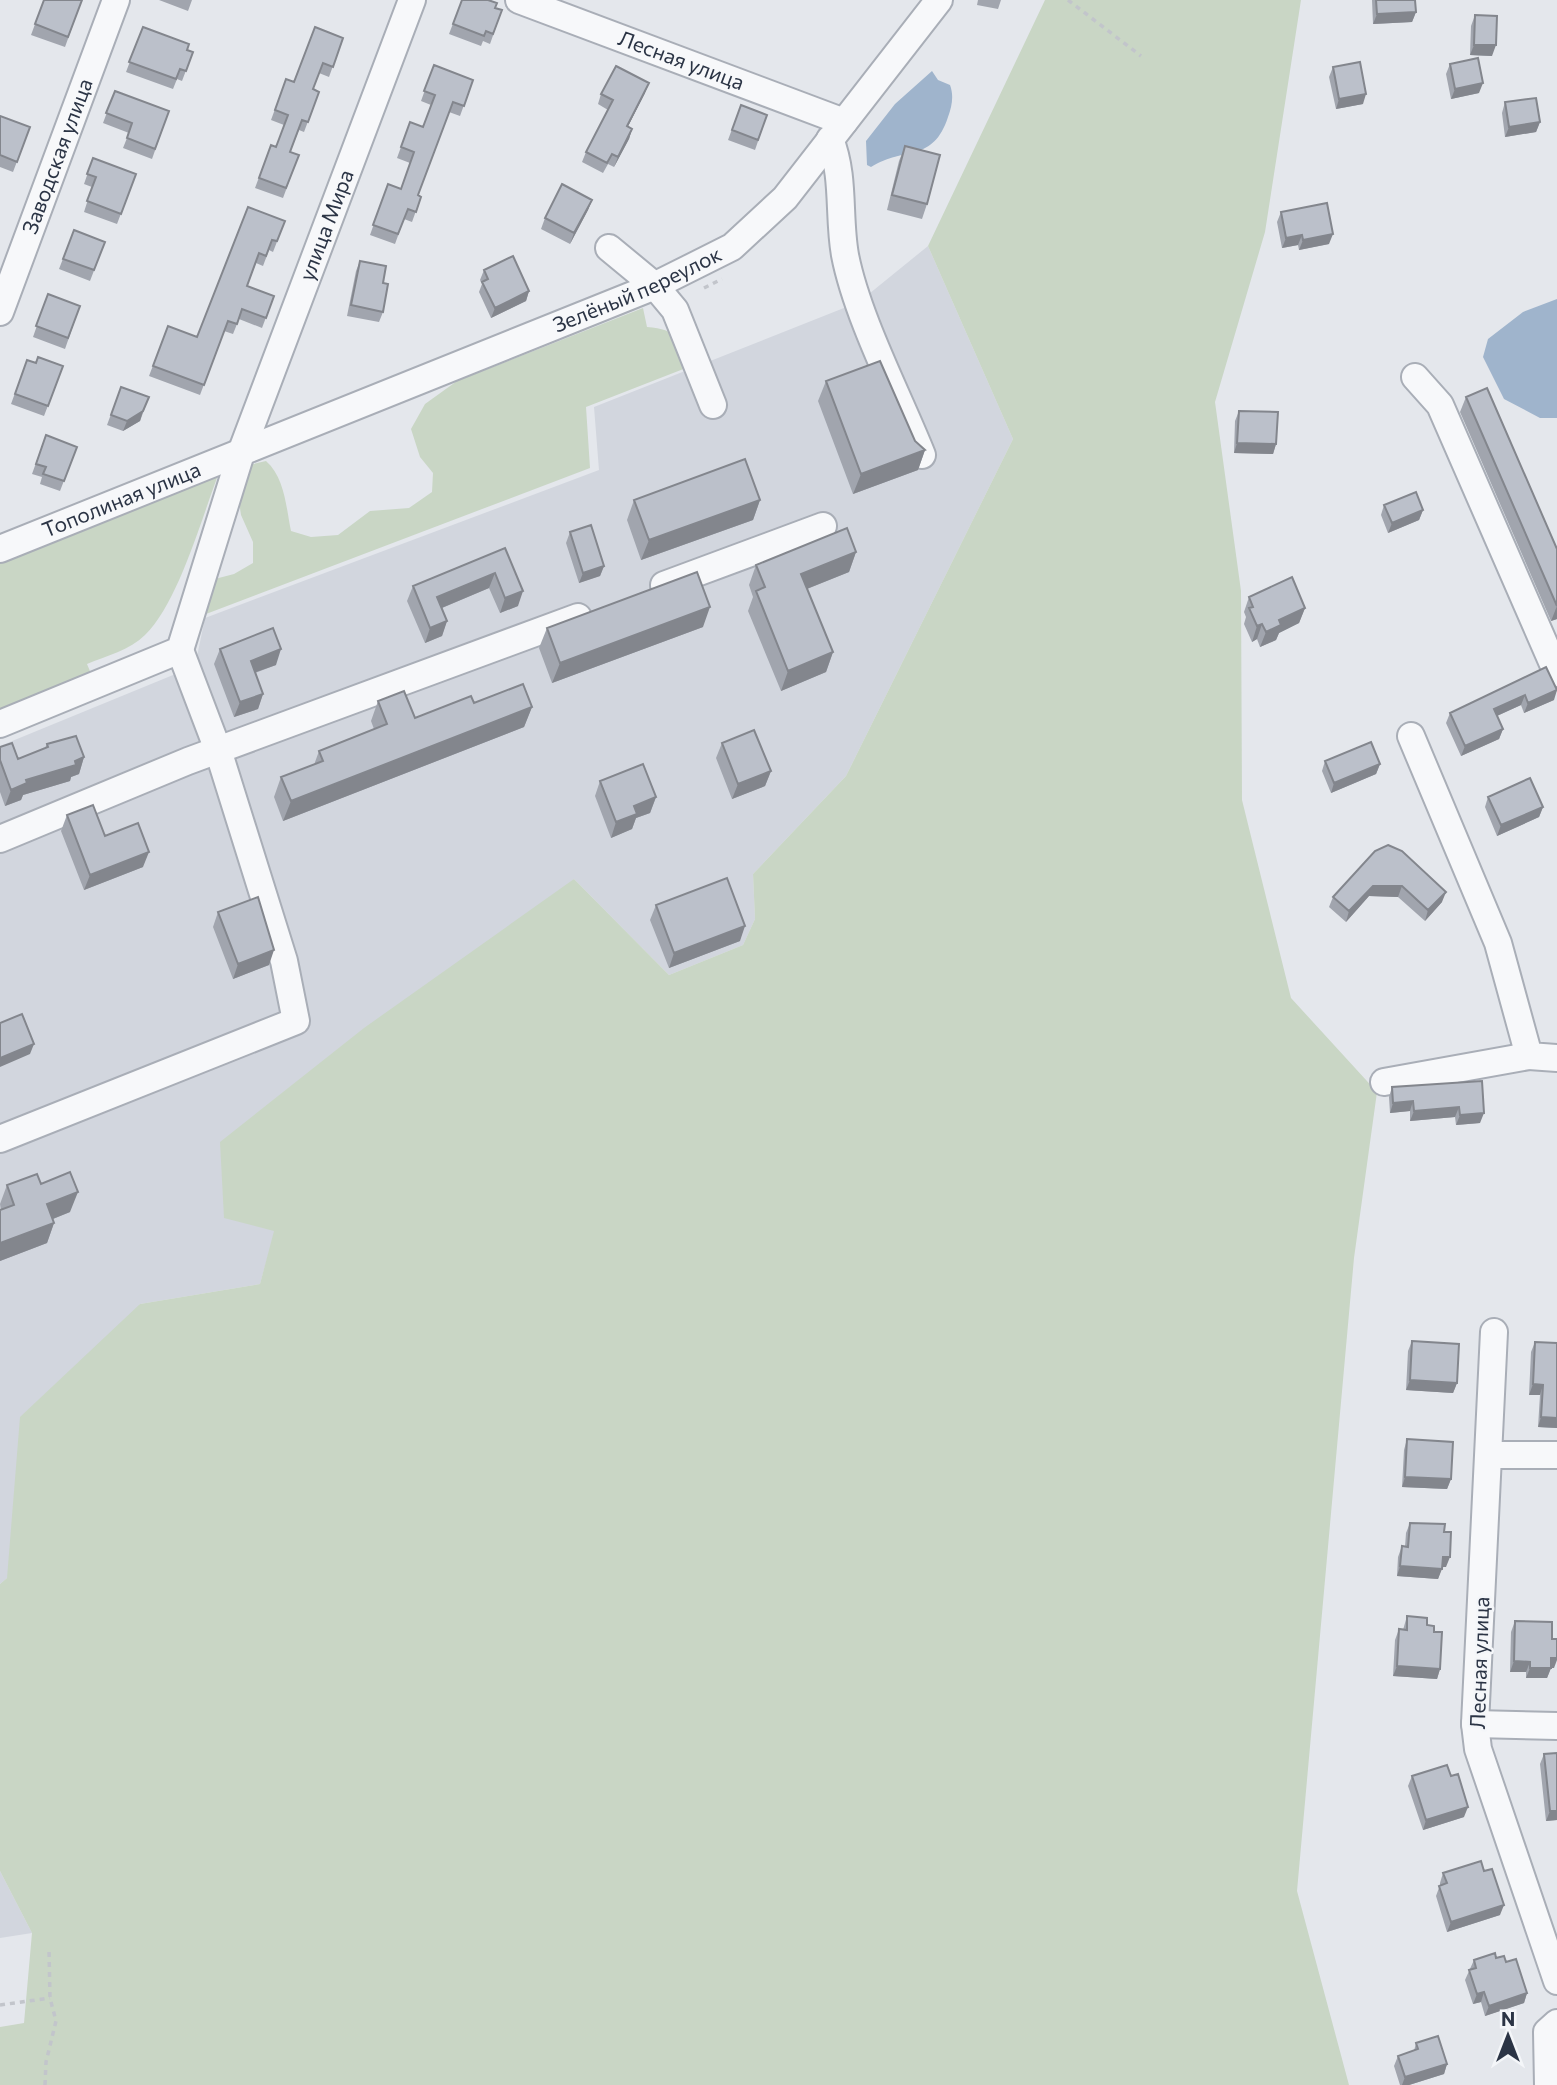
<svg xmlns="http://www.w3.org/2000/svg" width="1557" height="2085" font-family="Commissioner,sans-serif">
  <rect width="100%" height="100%" fill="#e4e7ec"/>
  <path fill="#d2d6de" d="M928,246l85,193 -167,337 -93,98 2,45 -12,26 -74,30 -95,-96 -299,352 -15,53 -120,20 -133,274 -7,6v-838l195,-80 10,-48 394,-148 -5,-63 265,-105z
    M0,1871l32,62 -32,5z"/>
  <path fill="#c9d6c5" d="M1045,0h256l-36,232 -50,170 26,189 1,209 49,198 86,94 -23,166 -57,633 52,194h-1349v-58l24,-4 8,-90 -32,-62v-287l7,-6 13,-161 120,-113 120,-20 14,-53 -50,-13 -4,-76 144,-114 210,-149 95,96 74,-30 12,-26 -2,-45 93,-98 167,-337 -85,-193z
    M643,308l4,19c31,2 32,13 39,41l-100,39 4,61 -384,146 -7,-2 12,-32 23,-6 19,-11v-21l-12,-27 -3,-20 7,-29 21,-5c19,17 20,46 25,70l20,6 27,-2 32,-24 39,-3 23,-16 1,-19 -13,-16 -9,-28 14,-25 32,-23z
    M220,470c-18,46 -41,132 -75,165 -15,15 -39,21 -58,29l5,12 -92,37v-155z"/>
  <path fill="#9fb4cc" d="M932,71l6,9 12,5c4,11 2,21 -2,32 -15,46 -43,29 -77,50l-4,-2 -1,-24 29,-37z
    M1557,299v119h-17l-36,-19 -21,-42 5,-18 35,-27z"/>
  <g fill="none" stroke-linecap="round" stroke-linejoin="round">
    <g stroke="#a9aeb7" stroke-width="30">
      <g id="minor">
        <path id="s1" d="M519,0l325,122"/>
        <path d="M830,139c15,38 8,77 15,116 12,62 53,140 77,200"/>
        <path d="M609,248l46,38 20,24 38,95"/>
        <path id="s2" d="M0,312l116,-312"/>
        <path d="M1415,377l25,28 117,268"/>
        <path id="s3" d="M0,549l650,-261 82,-41 53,-49 154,-198"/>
        <path d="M664,585l159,-59"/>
        <path id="s4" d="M0,724l180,-74 62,-200 170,-450"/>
        <path d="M1411,736l87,207 31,113 28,2"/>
        <path d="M0,839l188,-78 390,-144"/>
        <path d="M1384,1082l145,-26"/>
        <path d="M0,1139l296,-118 -12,-60 -66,-211 -38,-100"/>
        <path d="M1494,1332l-19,392 3,25 79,232"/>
        <path d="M1490,1455h67"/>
        <path d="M1475,1724l82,2"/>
        <path d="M1548,2085l-1,-53 10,-9"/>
      </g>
    </g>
    <path stroke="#c2c5cb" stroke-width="3.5" stroke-dasharray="5 5" stroke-linecap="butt" d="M1068,0l73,56
      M704,288l18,-9
      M0,2005l50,-7
      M45,2085l1,-23 10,-41 -6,-23 -1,-49"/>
    <use href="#minor" stroke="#f7f8fa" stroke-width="26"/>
  </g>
  <path fill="#a1a5ae" d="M44,0h38l-17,47 -34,-12z
    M159,0h33l-4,11z
    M462,0l40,10 -12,34 -7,-3 -2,5 -32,-12z
    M978,0h23l-3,9 -21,-4z
    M1372,0h43l1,12 -4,10 -39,2z
    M1475,15l17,41 -22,-1 1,-29z
    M143,27l50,25 -11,29 -5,-2 -4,10 -47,-17z
    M343,38l-14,39 -10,-4 -6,16 6,3 -15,40 -5,-2 -9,22 9,3 -16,43 -28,-10 16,-43 5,2 8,-22 -13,-5 15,-41 8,3z
    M1450,64l29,29 -28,6 -5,-25z
    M434,65l39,15 -13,36 -11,-4 -31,83 3,2 -9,25 -8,-3 -9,25 -25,-9 18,-51 13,5 9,-26 -13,-5 13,-36 13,5 8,-22 -10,-4z
    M1333,67l30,37 -27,5 -7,-32z
    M115,91l54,20 -17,48 -29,-11 6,-15 -26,-10z
    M645,93l-17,33 4,3 -3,10 -15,28 -6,-3 -5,9 -21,-11 4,-10 22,-42 -10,-6 3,-10z
    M1505,102l35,20 -4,10 -31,5 -3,-24z
    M741,105l26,10 -12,35 -27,-10z
    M0,116l30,11 -17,45 -13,-5z
    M905,146l22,58 -5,15 -35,-9 12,-49z
    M93,158l43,16 -19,50 -33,-12 8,-25 -8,-3z
    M592,200l-4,10 -18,34 -29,-15 4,-11z
    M248,207l37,14 -12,31 -4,-2 -6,16 -7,-3 -9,23 27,10 -12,32 -23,-9 -6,15 -9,-3 -24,64 -51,-19 19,-50 29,11z
    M1281,212l48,32 -30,6 -1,-5 -16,3 -5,-26z
    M74,230l31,12 -15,39 -31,-12z
    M360,261l23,22v29l-4,10 -32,-6 9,-45z
    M484,270l45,21 -3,10 -35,17 -12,-26 3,-8 -2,-4z
    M48,294l32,12 -15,43 -32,-12z
    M27,360l9,3 27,3 -19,50 -33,-12z
    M826,381l89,60 10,9 -7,20 -65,24 -35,-93z
    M121,387l28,10 -9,24 -17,10 -16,-6z
    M1466,397l91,152v70l-6,2 -91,-209z
    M1239,411l37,33 -3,10 -39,-1 1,-32z
    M46,435l31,12 -17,44 -20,-7 2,-7 -10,-3z
    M634,500h126l-7,20 -112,40 -14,-40z
    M1384,505l39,5 -4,10 -31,13 -7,-18z
    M570,532l34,34 -4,10 -21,7 -13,-40z
    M505,548l13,58 -18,7 -11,-25 -47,20 5,13 -5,15 -17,7 -18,-42 6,-15z
    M856,552l-7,20 -42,17 26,63 -7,20 -45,19 -33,-80 5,-14 -4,-12 7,-20z
    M1249,597l56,11 -6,15 -20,10 -3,7 -16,7 -3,-8 -5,3 -8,-18 2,-7 -2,-5z
    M703,627l-151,56 -13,-35 8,-20z
    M220,649l56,16 -21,8 8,21 -5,15 -24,8 -20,-53z
    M1546,667l8,33 -30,13 -3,-8 -24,11 6,13 -4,10 -38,17 -15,-33 4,-10z
    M378,701l37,17 117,-11 -8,20 -241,94 -9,-24 7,-20 33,-12 5,-14 55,-22 -3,-8z
    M722,743l49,28 -6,15 -33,13 -16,-41z
    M47,744l37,13 -5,17 -8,3 -1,4 -47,14 -2,5 -16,6 -5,-14v-45l18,12 27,-11z
    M1325,761l55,3 -4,10 -45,19 -9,-22z
    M600,781l56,16 -6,16 -14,5 -4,11 -21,9 -16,-42z
    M1488,797l55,10 -4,10 -42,19 -12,-29z
    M67,815l38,21 38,31 -59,23 -23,-59z
    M1375,851l67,51 -17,19 -27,-24 -29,-1 -23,26 -17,-15 4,-10z
    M656,905l84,36 -71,27 -19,-48z
    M218,912l51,53 -36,14 -20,-52z
    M1482,1081l-2,42 -24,2 -1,-8 -45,4v-10l-20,2 -1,-16 3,-10z
    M41,1184l29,28 -17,7 1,4 -7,20 -47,18v-51h1l-1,-6 7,-19z
    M1412,1341l45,42 -4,10 -47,-3 2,-39z
    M1535,1342l22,1v85l-19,-1 2,-32h-11l2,-43z
    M1407,1439l44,40 -4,10 -45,-2 2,-37z
    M1410,1523l34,9 2,35h-4l-4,12 -41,-3 1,-19 4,-11 3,1 1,-14z
    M1407,1616l20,9 7,7 6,37 -3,10 -44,-3 2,-36 4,-11 4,1z
    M1515,1621l37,18 2,29h-3l-4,10h-21v-6h-16l1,-40z
    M1557,1753v67l-11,1 -6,-57 4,-10z
    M1412,1776h39l13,41 -41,13 -15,-44z
    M1443,1873l57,42 -53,17 -11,-36 4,-11v-2z
    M1496,1958l10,4 21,31 -3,10 -39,13 -4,-14 -8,2 -8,-24 9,-20z
    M1416,2043l31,21 -3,10 -35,11h-9l-6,-19 4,-10 16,-5z"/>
  <path fill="#83868d" d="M1416,12l-4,10 -39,2 4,-10z
    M1474,45h22l-4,11 -22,-1z
    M649,83l-4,10 -22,43 4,-10z
    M1483,83l-4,10 -28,6 4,-10z
    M1366,94l-3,10 -27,5 3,-10z
    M1540,122l-4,10 -31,5 4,-10z
    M632,129l-3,10 -15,28 4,-10z
    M592,200l-4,10 -18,34 4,-11z
    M1333,234l-4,10 -30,6 4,-10z
    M1302,235l-4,10 -16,3 4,-10z
    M529,291l-3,10 -35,17 4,-10z
    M143,411l-3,10 -17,10 4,-10z
    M1237,443l39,1 -3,10 -39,-1z
    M925,450l-7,20 -65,24 8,-20z
    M760,500l-7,20 -112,40 8,-20z
    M1423,510l-4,10 -31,13 4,-10z
    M856,552l-7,20 -55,22 7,-20z
    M604,566l-4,10 -21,7 4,-10z
    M495,573l-6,15 -57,24 5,-15z
    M523,591l-5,15 -18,7 5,-15z
    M1557,606v13l-6,2z
    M710,607l-7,20 -151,56 8,-20z
    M1305,608l-6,15 -20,10 -3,7 -16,7 6,-15 13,-12z
    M447,621l-5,15 -17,7 5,-15z
    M1262,624l-5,15 -5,3 5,-16z
    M281,649l-5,16 -31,11 6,-15z
    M833,652l-7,20 -45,19 7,-20z
    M1557,690l-3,10 -30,13 4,-10z
    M263,694l-5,15 -24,8 6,-15z
    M1525,695l-4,10 -31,14 4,-10z
    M532,707l-8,20 -241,94 8,-20z
    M1503,729l-4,10 -38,17 4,-10z
    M84,757l-5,17 -8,3 -1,4 -47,14 -2,5 -16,6 6,-16 15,-10z
    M1380,764l-4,10 -45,19 3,-10z
    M771,771l-6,15 -33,13 6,-15z
    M656,797l-6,16 -14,5 -4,11 -21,9 5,-16 18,-16z
    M1543,807l-4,10 -42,19 4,-11z
    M149,852l-6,15 -59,23 6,-15z
    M1373,886h29l-4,11 -29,-1 -23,26 3,-11z
    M1446,892l-4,10 -17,19 3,-11z
    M745,926l-5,15 -71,27 5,-15z
    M274,950l-5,15 -36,14 5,-15z
    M34,1044l-4,10 -30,13v-9z
    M1413,1101l-3,10 -20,2 3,-10z
    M1459,1107l-4,10 -45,4 4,-10z
    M1484,1113l-4,10 -24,2 4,-10z
    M78,1192l-8,20 -30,12 7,-20z
    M54,1223l-7,20 -47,18v-18z
    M1410,1380l47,3 -4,10 -47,-3z
    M1533,1384l10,1 -3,10h-11z
    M1541,1417l16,1v10l-19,-1z
    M1405,1477l46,2 -4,10 -45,-2z
    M1443,1557h7l-4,10h-7z
    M1400,1566l42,3 -4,10 -41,-3z
    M1551,1658h6v2l-3,8h-3l-4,10h-21l4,-10z
    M1514,1661l16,1 -4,10h-16z
    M1397,1666l43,3 -3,10 -44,-3z
    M1468,1807l-4,10 -41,13 3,-10z
    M1550,1811h7v9l-11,1z
    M1504,1905l-4,10 -53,17 4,-10z
    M1484,1992l-3,10 -8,2 4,-10z
    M1527,1993l-3,10 -39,13 4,-10z
    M1447,2064l-3,10 -35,11h-7l3,-8z"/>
  <path fill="#bbc0ca" stroke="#83868d" stroke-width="2" d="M44,0h38l-14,37 -33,-13z
    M462,0h26l9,3 -2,5 7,2 -9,24 -7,-3 -2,5 -31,-12z
    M1376,0h39l1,12 -39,2z
    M1475,15l22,1 -1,29h-22z
    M143,27l46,17 -2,6 6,2 -7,19 -6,-2 -4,10 -47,-17z
    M315,27l28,11 -10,29 -10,-4 -10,26 6,3 -11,30 -6,-2 -12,32 9,3 -13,33 -27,-10 12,-33 5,2 12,-32 -13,-5 11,-31 8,3z
    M1478,58l5,25 -28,6 -5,-25z
    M1360,62l6,32 -27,5 -6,-32z
    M434,65l39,15 -9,26 -11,-4 -35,93 3,2 -5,15 -8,-3 -10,25 -25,-9 15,-41 13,5 13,-37 -13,-5 9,-25 13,5 12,-32 -11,-4z
    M616,66l33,17 -22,43 5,3 -14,28 -6,-3 -5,9 -21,-11 27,-52 -12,-6z
    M115,91l54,20 -14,38 -28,-11 5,-15 -26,-10z
    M1536,98l4,24 -31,5 -4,-25z
    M741,105l26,10 -9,25 -26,-10z
    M0,116l30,11 -13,35 -17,-7z
    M905,146l35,9 -13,49 -35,-9z
    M93,158l43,16 -15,40 -34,-13 9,-24 -9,-3z
    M562,184l30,16 -18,33 -29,-15z
    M1327,203l6,31 -30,6 -1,-5 -16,3 -5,-26z
    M248,207l37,14 -8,20 -5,-1 -6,16 -7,-3 -12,33 27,10 -8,22 -24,-9 -5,15 -9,-3 -24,64 -51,-19 15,-40 29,11z
    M74,230l31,12 -11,28 -31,-11z
    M513,256l16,35 -34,17 -13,-26 6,-3 -4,-9z
    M360,261l26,5 -3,17 5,1 -5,28 -32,-7z
    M48,294l32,12 -12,32 -32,-12z
    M38,357l25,9 -15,40 -33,-12 12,-34 9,3z
    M880,361l35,80 10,9 -64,24 -35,-93z
    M121,387l28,10 -6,14 -16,10 -16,-6z
    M1487,388l70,161v57l-91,-209z
    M1239,411l39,1 -2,32 -39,-1z
    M46,435l31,12 -13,34 -21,-7 3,-7 -10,-3z
    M745,459l15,41 -111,40 -15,-40z
    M1416,492l7,18 -31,13 -8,-18z
    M591,525l13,41 -21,7 -13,-41z
    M847,528l9,24 -55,22 32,78 -45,19 -32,-80 9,-4 -9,-22z
    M505,548l18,43 -18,7 -10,-25 -58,24 10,24 -17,7 -17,-42z
    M697,572l13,35 -150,56 -13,-35z
    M1292,577l13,31 -26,12 2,5 -15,7 -4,-8 -5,2 -8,-18 4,-1 -4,-10z
    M273,628l8,21 -30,12 12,33 -23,8 -20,-53z
    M1546,667l11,23 -29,13 -3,-8 -31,14 9,20 -38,17 -15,-33z
    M523,684l9,23 -241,94 -10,-24 42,-16 -4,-10 68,-27 -9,-23 26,-10 11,27 56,-22 3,7z
    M754,730l17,41 -33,13 -16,-41z
    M76,736l8,21 -9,4 1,4 -50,15 1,3 -16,7 -11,-30v-13l12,-4 6,16 30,-12 -1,-3z
    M1371,742l9,22 -46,19 -9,-22z
    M643,764l13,33 -22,9 3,8 -21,8 -16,-41z
    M1530,778l13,29 -42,18 -13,-28z
    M93,805l12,31 33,-13 11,29 -59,23 -23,-60z
    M1388,845l14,6 44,41 -18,18 -26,-24h-29l-24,25 -16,-14 42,-46z
    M727,878l18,48 -71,27 -18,-48z
    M258,897l16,53 -36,14 -20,-52z
    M22,1014l12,30 -34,14v-35z
    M1482,1081l2,32 -24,2 -1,-8 -45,4 -1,-10 -20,2 -1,-16z
    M70,1172l8,20 -31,12 7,19 -54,20v-33l14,-5 -7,-20 30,-11 4,10z
    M1412,1341l47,3 -2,39 -47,-3z
    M1535,1342l22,1v75l-16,-1 2,-32 -10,-1z
    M1407,1439l46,3 -2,37 -46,-2z
    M1410,1523l35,1 -1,8h7l-1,25h-7l-1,12 -42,-3 2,-20 6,1z
    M1407,1616l20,2v7l7,1v6h8l-2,37 -43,-3 2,-37 8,1z
    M1515,1621l37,1v17h5v19h-6v10h-21v-6l-16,-1z
    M1557,1753v58h-7l-6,-57z
    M1447,1765l4,11 7,-2 10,33 -42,13 -14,-44z
    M1481,1861l3,10 8,-2 12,36 -53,17 -12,-36 8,-3 -4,-10z
    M1495,1953l1,5 8,-2 2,6 10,-3 11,34 -38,13 -5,-14 -7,2 -8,-24 7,-2 -2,-8z
    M1438,2036l9,28 -42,13 -7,-21 20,-7 -2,-6z"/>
  <g text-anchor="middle" stroke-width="5" stroke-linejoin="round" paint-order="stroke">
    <g font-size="21" fill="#2b3445" stroke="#f4f6f9">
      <text dy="7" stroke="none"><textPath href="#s1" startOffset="173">Лесная улица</textPath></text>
      <text dy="7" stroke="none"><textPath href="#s2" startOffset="166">Заводская улица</textPath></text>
      <text dy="7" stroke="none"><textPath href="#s4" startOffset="644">улица Мира</textPath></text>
      <text dy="7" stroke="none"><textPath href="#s3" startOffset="688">Зелёный переулок</textPath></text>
      <text dy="7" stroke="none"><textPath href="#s3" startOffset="131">Тополиная улица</textPath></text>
      <text transform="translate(1480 1663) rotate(-88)" y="7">Лесная улица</text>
    </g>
  </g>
  <g transform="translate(1508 2036)" stroke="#f4f6f9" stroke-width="5" paint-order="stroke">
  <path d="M0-5L12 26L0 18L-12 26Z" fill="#2b3445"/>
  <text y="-10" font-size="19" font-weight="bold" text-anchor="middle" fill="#2b3445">N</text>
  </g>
</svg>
